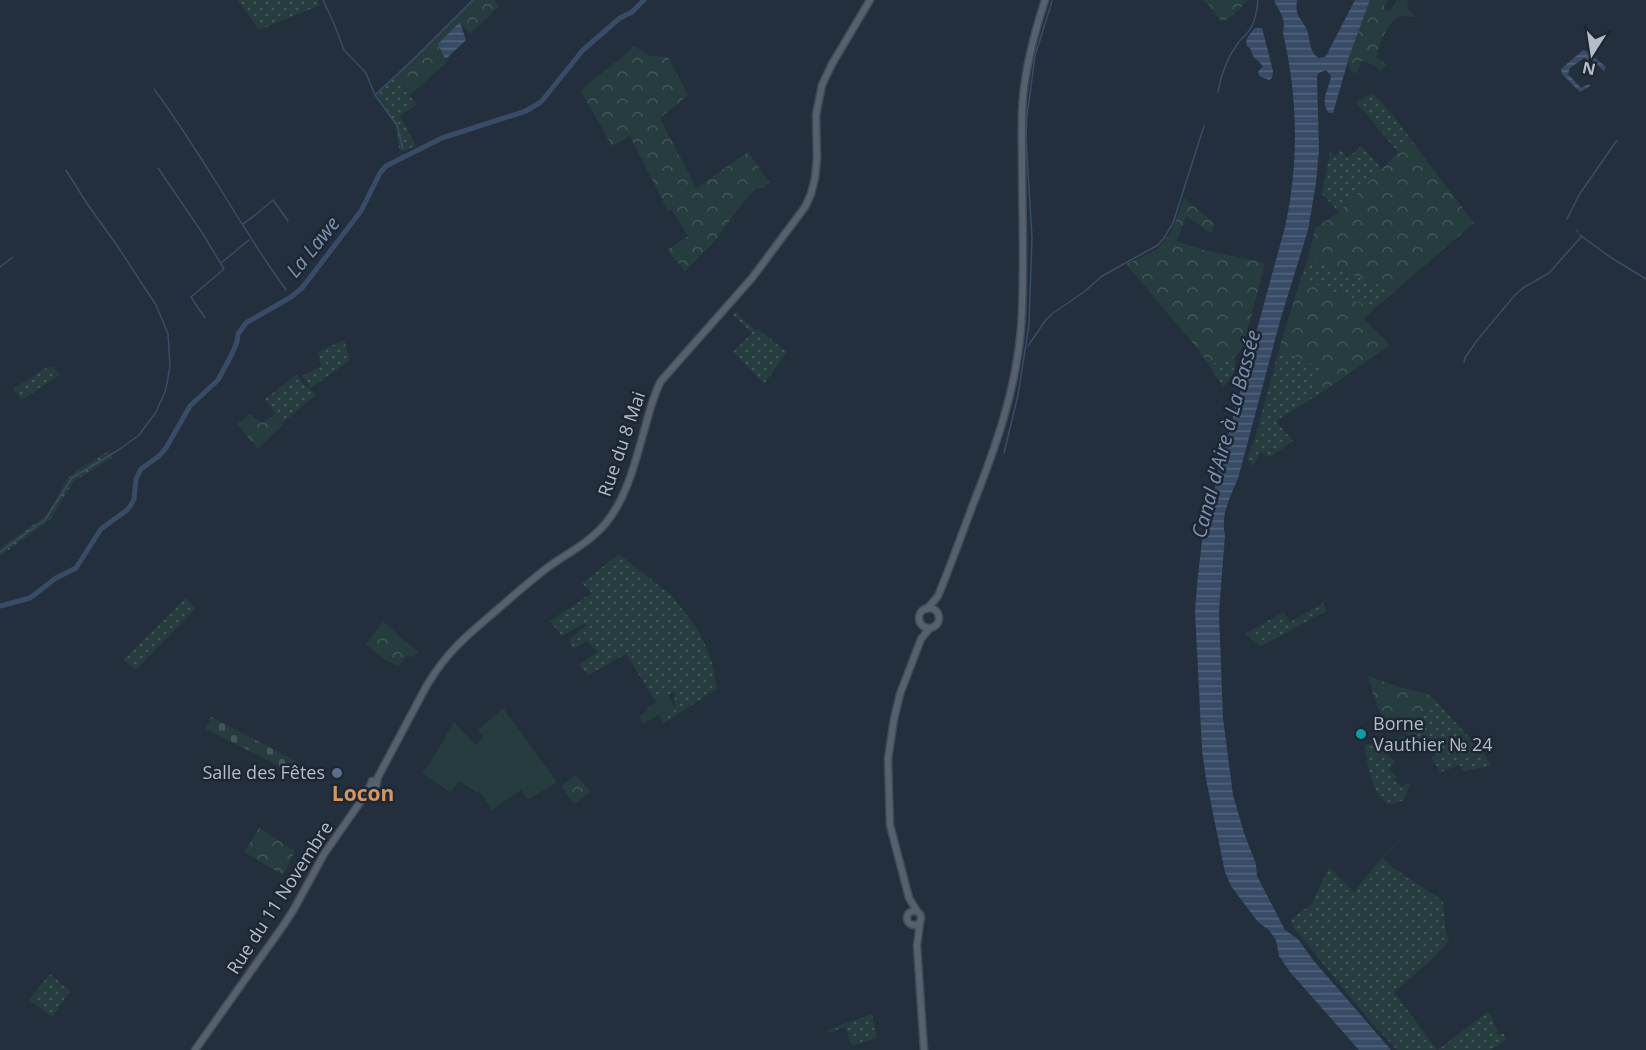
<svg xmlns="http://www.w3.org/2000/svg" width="1646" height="1050" font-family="'Open Sans',sans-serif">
  <defs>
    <pattern id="grass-dots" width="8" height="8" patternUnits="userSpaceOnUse" patternTransform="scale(1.5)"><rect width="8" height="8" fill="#263c3f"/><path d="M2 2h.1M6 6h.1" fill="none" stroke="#435659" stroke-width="1.8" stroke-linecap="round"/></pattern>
    <pattern id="forest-crowns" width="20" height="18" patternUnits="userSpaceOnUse" patternTransform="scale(1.5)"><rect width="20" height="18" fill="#263c3f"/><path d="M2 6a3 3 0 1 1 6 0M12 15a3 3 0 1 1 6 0" fill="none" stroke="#435659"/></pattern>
    <pattern id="cemetery-stones" width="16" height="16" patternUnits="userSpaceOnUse" patternTransform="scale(1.5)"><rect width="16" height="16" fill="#263c3f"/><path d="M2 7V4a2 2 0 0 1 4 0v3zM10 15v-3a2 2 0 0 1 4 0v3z" fill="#435659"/></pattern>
    <pattern id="water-rules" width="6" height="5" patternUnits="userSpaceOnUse" patternTransform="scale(1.5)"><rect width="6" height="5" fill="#394c67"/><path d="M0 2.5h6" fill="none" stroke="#53647b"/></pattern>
  </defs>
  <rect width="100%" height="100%" fill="#242f3e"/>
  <path fill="url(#grass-dots)" d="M238,0h80l2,5 -61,25z
    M394,76l23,28 -17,12 16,30 -12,5h-4l-5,-25 -18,-31z
    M1373,93l21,23 18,25 -14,11 -42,-50z
    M1361,146l21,23 -43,43 -17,-18 8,-42 6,4 4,-6 8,8z
    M1308,258l87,33 -21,18 -73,-31z
    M736,312l19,18 3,-1 29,23 -23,32 -31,-32 19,-19 -19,-18z
    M344,340l6,20 -39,28 -9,-12 19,-10 -3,-14z
    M1279,349l45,20 -8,13 8,9 -48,30 17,20 -23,16 -10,-5 -7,14 -6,-6 10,-28z
    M1236,359l-3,19 -10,8 -15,-22z
    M53,367l7,8 -39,25 -8,-11 33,-21z
    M297,374l7,10 12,11 -34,28 -17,-24z
    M109,451l4,6 -39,24 -24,39 -50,36v-8l43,-30 8,-10 17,-30 12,-10z
    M619,554l53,42 24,31 8,15 8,21 5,26 -53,34 -5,-8 16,-10 -1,-13 -18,10 -30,-48 -38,21 -9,-10 19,-13 -11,-11 -14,8 -4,-10 17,-13 -2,-3 -22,13 -12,-15 42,-28 -10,-10z
    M186,598l10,10 -60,62 -13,-10z
    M1323,603l4,8 -66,35 -16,-12 38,-22 7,10z
    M1435,700l50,55 6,11 -28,5 -4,-6 -18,7 -9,-13 5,-7 -1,-4 -11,-11 -7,3 -6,-4 4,-10z
    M1406,736v3l-14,3 -8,9 11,11 -6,7 8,8 -3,3 8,7 4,-3h4l-6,16 -13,5c-20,-9 -23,-39 -26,-58l1,-2z
    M1408,831l-25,27 9,9 51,34 3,32 3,8 -21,22 -34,29 43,58h-40l-26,-28 -78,-95 -2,-8 21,-15 17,-37 25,25 26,-32z
    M50,974l20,17 -18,26 -23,-17z
    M1487,1012l5,5 6,17h6l2,6 -15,10h-53z
    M872,1014l5,24 -25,8 -7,-19 -17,6 -1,-3z"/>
  <path fill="url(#forest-crowns)" d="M472,0h22l5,6 -29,28 -11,-12 -14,36 4,2 -39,35 -16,-19z
    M1203,0h45l-15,16 -11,6 -14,-18z
    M1370,0h18l-4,6 1,4 3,1 3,-1 6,-10h12l-2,6 2,5 7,6c-6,1 -9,-2 -14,-1 -15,3 -22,29 -26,41l11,8 -7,6 -5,-6 -14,-4 -4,12 -5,-1 -4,-6 2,-12z
    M634,46l16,10 18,1 20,38 -28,23 36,70 52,-36 21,30 -5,6h-7l-14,14 -29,40 -29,29 -18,-21 21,-14 -16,-26 -4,1 -38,-75 -18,10 -31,-55 10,-10 29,-22z
    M1412,141l62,82 -79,68 -87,-33 7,-30 24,-16 59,-60z
    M1184,198l31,26 -4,9 -25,-17 -9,25 23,8 65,14 -22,84 -11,13 -24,4 -10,-15 -72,-85c11,-5 25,-10 34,-18 13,-12 18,-32 24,-48z
    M1301,278l73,31 -10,10 26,26 -66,46 -9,-9 9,-13 -45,-20z
    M250,414l12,9 13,-9 8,11 -25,24 -21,-25z
    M383,622l36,31 -7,4 -5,-1 -9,10 -13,-6 -19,-16z
    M1368,676l31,11 29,7 7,6 -19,26 -4,10c-34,-12 -34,-28 -44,-60z
    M576,775l15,17 -17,12 -13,-18z
    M259,828l36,23 -12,24 -39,-23z"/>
  <path fill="url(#cemetery-stones)" d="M211,717l87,45 -5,11 -87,-44z"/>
  <path fill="#263c3f" d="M668,695l6,11 -31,18 -4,-6 2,-3 7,-5 -1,-3z
    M503,708l54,74 -29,18 -7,-10 -29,20 -13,-19 -2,2 -17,-12 -10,11 -28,-19 7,-8 25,-43 22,23 7,-8 -5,-7z"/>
  <path fill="url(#water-rules)" d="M1274,0h23c-2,16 2,15 9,28 5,10 2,24 13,30l6,-1 2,-3 28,-54h15l-20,54 -17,59h-4c-10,-12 0,-23 2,-37l-5,-6 -7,3 -2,3 2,74 -3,33 -8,47 -28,91 -41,154c-7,21 -19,36 -14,60l-6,77 4,106 10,77 11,38 12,31 1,12 28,54 13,9 15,21 78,90h-32l-69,-78 -11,-16 -3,-16 -7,-10 -11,-8 -27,-36 -6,-14 -19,-93 -4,-29 -7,-139 3,-36 5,-42 5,-24 5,-7 2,-10v-9l70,-256c14,-64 13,-130 -2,-194 3,-18 -3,-18 -9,-33z
    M460,22l6,18 -19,18h-2l-7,-14z
    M1255,28h7l11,43 -1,7 -3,2 -10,-4 -1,-4 5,-6 -10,-10 -3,-8 -3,-2c-3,-7 3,-12 8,-18z
    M1583,50l5,2 18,15 -2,4 -9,-8 -11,-5 -14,10 -2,6 13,14 8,-4 1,2 -10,6 -18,-18 -1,-5z"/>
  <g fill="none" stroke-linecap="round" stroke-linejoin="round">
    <path stroke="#394c67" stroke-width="1.5" d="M323,0l12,26 9,24 22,23 9,22 22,30 6,24
      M154,89c48,64 85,136 132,201
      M1218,92c3,-18 9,-34 20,-49 3,-4 7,-7 10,-11 7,-8 9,-21 10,-32
      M375,95l39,-36 59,-59
      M402,157v-2
      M158,168l45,66 21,35 -33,28 14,21
      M1567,219l12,-24 38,-55
      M243,224c11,-7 20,-16 30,-24l15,21
      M1577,230l1,2
      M1580,235l30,22 36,22
      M221,263l28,-23
      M0,267l13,-10
      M1028,346l17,-25 8,-8 31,-21 18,-16 56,-31 6,-7 9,-15 31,-97
      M1464,362l1,-4 13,-19 37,-44 8,-7 26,-15 32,-36
      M1004,453l14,-58 11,-70 3,-87 -6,-100 1,-22 8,-60 17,-55
      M0,552l45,-32 27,-42 48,-29 19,-14 17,-23 9,-20 2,-9 3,-17 -2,-32 -12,-29 -40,-61 -28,-39 -22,-35"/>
    <path stroke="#394c67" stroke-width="5" d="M0,606l30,-8 26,-20 20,-10 25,-39 26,-19 4,-5 3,-6 2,-20 5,-10 18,-13 7,-8 24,-42 28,-26 14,-26 5,-12 1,-8 8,-11 45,-26 11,-9 59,-77 19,-38 6,-7 56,-28 84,-27 15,-9 42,-52 37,-32 12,-6 12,-12"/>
    <g stroke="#414a57" stroke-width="9">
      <path id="major" d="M919 618a10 10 0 1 1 20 0a10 10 0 1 1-20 0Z
        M927,609l11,-13c12,-29 23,-59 34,-89 23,-58 44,-116 49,-179 4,-55 1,-112 1,-167 0,-21 -1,-43 1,-64 3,-33 12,-66 22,-97
        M376,783l-4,-2 -2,5 3,2 3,-2 2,-9 49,-92c21,-35 41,-50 71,-76 16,-14 32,-28 49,-41 19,-14 42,-25 58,-44 23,-27 31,-66 41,-100 4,-15 8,-30 15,-43l91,-103 53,-71 6,-13 4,-16 2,-20 -1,-43 6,-30 10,-21 38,-64
        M907 918a7 7 0 1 1 14 0a7 7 0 1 1-14 0Z
        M917,911l-8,-13 -19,-73 -2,-66 6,-40 6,-25 21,-55 9,-11
        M920,922l-3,24 7,104
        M195,1050l88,-124 11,-17 30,-55 44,-63 2,-5"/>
    </g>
    <use href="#major" stroke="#56606e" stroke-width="6"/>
  </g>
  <circle fill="#0f9aa8" stroke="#1d2633" stroke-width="2" cx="1361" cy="734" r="6"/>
  <circle fill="#5c6f8a" stroke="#1d2633" stroke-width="2" cx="337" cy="773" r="6"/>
  <g text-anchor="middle" stroke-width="5" stroke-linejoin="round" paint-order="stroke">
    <g font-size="18" fill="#b4bcc9" stroke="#1d2633">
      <text transform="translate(622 444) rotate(-71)" y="6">Rue du 8 Mai</text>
      <text transform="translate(280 898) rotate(-57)" y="6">Rue du 11 Novembre</text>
    </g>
    <g font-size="18" fill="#b4bcc9" stroke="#1d2633" text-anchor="start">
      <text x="1373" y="730">Borne<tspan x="1373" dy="21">Vauthier № 24</tspan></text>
      <text x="325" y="779" text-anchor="end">Salle des Fêtes</text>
    </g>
    <g font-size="20" font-style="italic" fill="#7c92b1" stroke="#1d2633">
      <text transform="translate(313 247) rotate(-51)" y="7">La Lawe</text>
      <text transform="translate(1226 434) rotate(-75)" y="7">Canal d'Aire à La Bassée</text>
    </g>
    <g font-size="21" font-weight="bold" fill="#d59563" stroke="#1d2633">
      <text x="363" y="801">Locon</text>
    </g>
  </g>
  <g transform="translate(1592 54) rotate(192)" stroke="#1d2633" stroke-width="4.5" paint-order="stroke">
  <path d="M0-4.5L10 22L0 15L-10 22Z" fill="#b4bcc9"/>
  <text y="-9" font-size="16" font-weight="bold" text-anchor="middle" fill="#b4bcc9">N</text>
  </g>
</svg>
